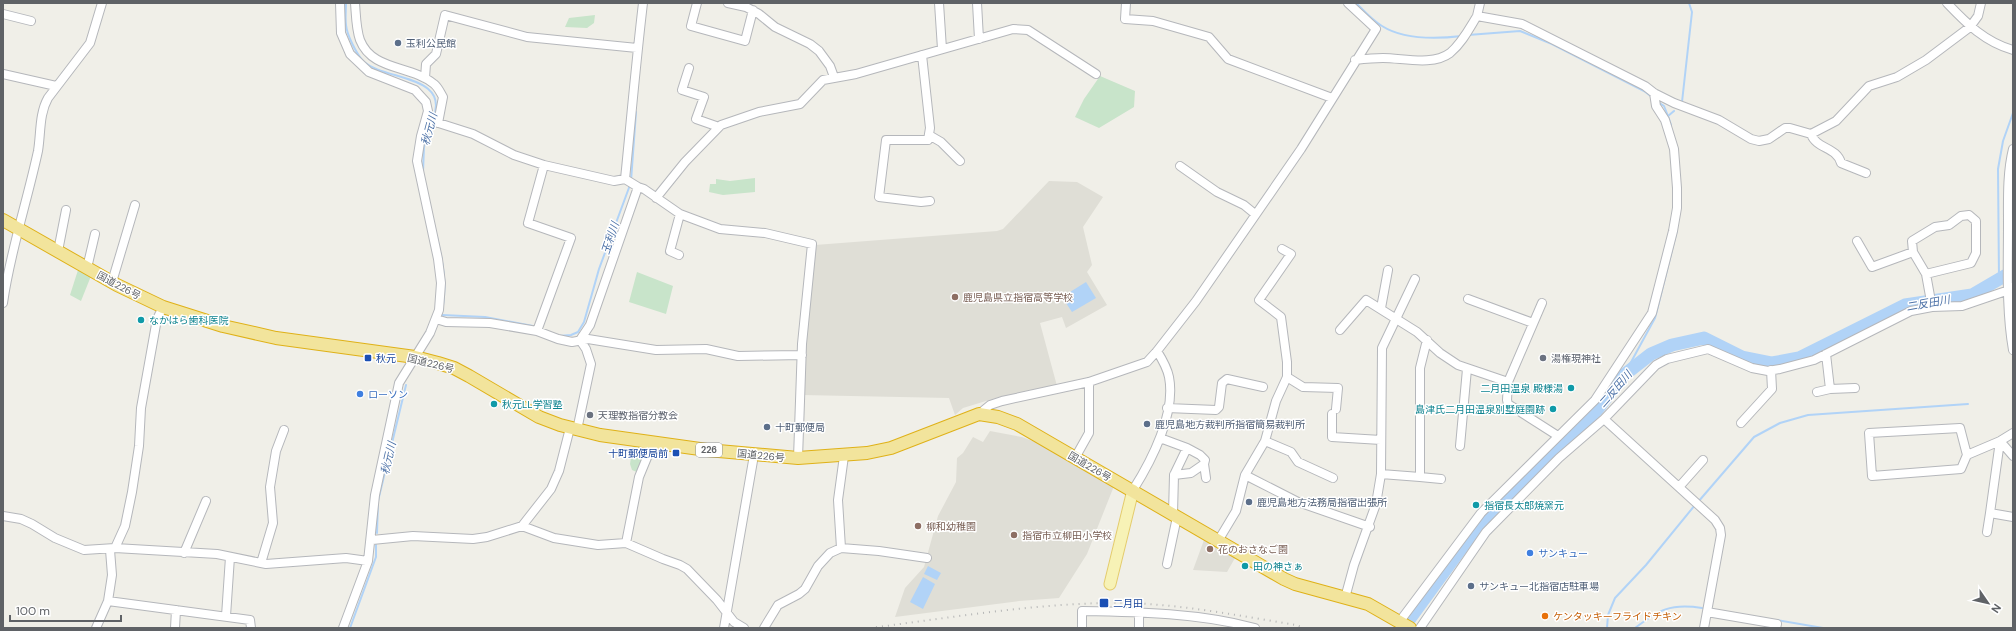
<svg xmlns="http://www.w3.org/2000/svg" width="2016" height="631" font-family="'DM Sans','Noto Sans JP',sans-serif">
  <rect width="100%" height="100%" fill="#f0efe8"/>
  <path fill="#dfded6" d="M1049,181l28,1 26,15 -20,30 9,38 -5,7 20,33 -41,23 -4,-11 -22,6 17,63 -58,11 -36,11 -8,7 -6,-17 -147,-3 2,-50 11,-100 182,-14 6,-2z
    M990,431l32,6 16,6 76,43 -27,68 -28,44 -40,3 -124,16 10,-29 19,-21 14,-51 18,-34 1,-24 6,-5 10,-16 10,5z
    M1204,540l31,18 -8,14 -34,-2z"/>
  <path fill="#c8e4ca" d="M595,15l-1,8 -7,5 -22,-1 4,-9z
    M1100,76l35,15 -1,16 -35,21 -24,-11 9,-18z
    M755,178v14l-32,3 -14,-3 1,-8h6v-5l14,2z
    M78,270l13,6 -10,25 -11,-6z
    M637,272l36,14 -7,28 -37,-12z
    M633,444l16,2 -10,27 -7,-3 -2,-6z"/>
  <path fill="#b1d3f7" d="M1086,282l10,16 -24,14 -10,-15z
    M928,566l13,7 -4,7 -13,-6z
    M923,577l12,7 -12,25 -13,-7z"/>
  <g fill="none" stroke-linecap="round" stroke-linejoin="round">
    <path stroke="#b1d3f7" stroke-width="2" d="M346,3c0,7 -1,15 0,22 1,10 10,28 17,36 21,20 88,13 70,58
      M1356,3c8,8 17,18 26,23 22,14 55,13 80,10
      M1468,35l52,-4 32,13 92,47 8,6
      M1658,102l6,4 4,10
      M1682,102l10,-90 -3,-9
      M1671,125l-3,-9 6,-5
      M423,172l1,-25 7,-24
      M631,181l5,-69
      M437,237c5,23 10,44 6,68
      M1999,280l-1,-111 5,-28 10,-28
      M442,315l43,2 48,9
      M559,336l12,-1 7,-3 6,-10 15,-53 31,-84
      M1624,375l31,-57 22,-88
      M1698,502l56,-65 26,-14 28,-8 160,-11
      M377,533l1,-32 28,-116
      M1777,620l46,8
      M350,628l26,-71v-12
      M1607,628l1,-13 7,-17 31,-33 49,-60
      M1635,628c24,-18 35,-25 67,-20"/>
    <path stroke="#b1d3f7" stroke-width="13" d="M1403,628l76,-104 117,-113 28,-36 27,-21 21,-9 32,-7 38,19 30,6 27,-5 106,-53 67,-10 41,-24"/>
    <g stroke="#b5b7bb" stroke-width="10">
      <path id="minor" d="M340,3l1,30 9,21 19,18 46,18 11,12 2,9 -7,25 -4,25 21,98 3,24 -2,27 -9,23 -31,50 -24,112 -7,66 -25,67
        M355,3c1,12 1,26 5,37 12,31 51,25 74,44 4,3 6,8 9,13l-5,26
        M697,3l-6,23 54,15 8,-31
        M728,3l18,4 13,7 16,13 35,17 9,7 11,15 4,11
        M939,3l3,46
        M977,3l2,36
        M1126,3l-1,16 28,2 56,16 19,22 104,39
        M1947,3c20,21 38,39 66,47
        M3,14l28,7
        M1477,16l3,-13
        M922,55l8,73 -2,12h-42l-7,57 42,5 9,-1
        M1355,60c9,-1 19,-2 28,-2 20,0 50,8 67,-5 12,-10 19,-24 27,-37l45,8 123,62 9,7 20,10 45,17 32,19 8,2 10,-2 16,-11h5l21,6 25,-13 33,-35 28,-9 29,-17 44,-33 8,-11 3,-13
        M689,68l-7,22 22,7 -8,22 23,8
        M3,74l53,12
        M425,78l1,-14 10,-10 9,-39 82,22 110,11
        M426,119l47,15 41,21 30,10 70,16 11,-2 13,8 6,2 36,25 40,15 45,4 47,11 -10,100 -4,114
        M1811,134c5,15 26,13 30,29l25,10
        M929,135l12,7 19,19
        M2013,149c-6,24 -5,51 -5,76 0,41 -2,85 5,125
        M1180,166l37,26 27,13 11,9
        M625,179c6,-59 11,-117 18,-176
        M656,198l29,-36 36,-37 38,-13 41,-8 23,-24 33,-6 157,-45 15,1 68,44
        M1857,241l15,26 41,-15 -1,-11 23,-14 14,-2 12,-9 8,-1 7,6v32l-5,10 -45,11 6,33
        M58,251l8,-41
        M1913,252l13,22
        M679,255l-9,-4 10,-37
        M87,268l8,-34
        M112,282l23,-77
        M1468,299l65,24
        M3,303c7,-51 24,-101 35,-152 3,-18 1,-37 10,-53l42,-55 12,-40
        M1381,308l7,-38
        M436,319l10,3 44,1 47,8 21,8 14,3 16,-3 68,11 50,-1 32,7 64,-1
        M1340,330l26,-30 51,32 23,21 18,12 50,17 -1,18 1,4 50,32
        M537,331l34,-93 -43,-15 16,-58
        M580,340l10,-15 48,-138
        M1287,377l16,10 35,1 -2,21
        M1508,382l34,-79
        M1830,389l25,-1
        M1817,392l13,-3 -4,-35
        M1167,408l49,2 3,-3 3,-24 5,-4 36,8
        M979,414l11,-9 12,-4 87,-19 58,-20 10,-11 39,-50 105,-152 75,-120 -28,-26
        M1332,414v23l49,3
        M1604,419l111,101 5,8 1,7 -17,93
        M1741,423l31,-34 -1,-19
        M577,430l14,-66 -5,-15 -6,-9
        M1160,438l27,10 -13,27 -1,39
        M1265,441l26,11 7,10 35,16
        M2000,441l-10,72 23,4
        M2000,441l13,15
        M1460,446l7,-77
        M1967,455l-7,-27 -91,5 3,43 89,-7 6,-14 33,-14 13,-8
        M1075,458l14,-25v-51
        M1204,464l2,14
        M1381,474l39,3v-109l7,-28
        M1174,475l17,-2 13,-9 1,-4 -5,-5 -13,-7
        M1245,475l53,27 72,25
        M1420,477l21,2
        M1679,487l24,-27
        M1133,490c19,-30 43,-77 36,-113 -2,-10 -7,-18 -12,-26
        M3,516l18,3 11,5 23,14 29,12 31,-2 102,6 49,10 80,-6 22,3
        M522,526l32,12 44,7 28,-2 37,16 17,6 7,4 30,31 17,22 10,6
        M1987,532l3,-19
        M372,540l41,-4 60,3 14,-2 35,-11 29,-37 8,-18 11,-43
        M1218,541l18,-30 9,-36 20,-34 11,-40 11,-24v-15l-6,-45 -22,-17 32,-46 -9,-5
        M626,543l13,-66 14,-34
        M115,548l10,-22 7,-34 7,-46 2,-38 16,-89 6,-12
        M841,548l-3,-48 6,-44
        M184,553l22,-52
        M261,563l12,-40 -3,-36 6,-36 8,-21
        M1167,564l10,-47
        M1345,598l9,-33 22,-61 5,-30 1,-126 33,-69
        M108,601l142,19 1,8
        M1139,612v16
        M1707,612l70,12 -1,4
        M226,616l4,-59
        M1400,621l81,-108 114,-113 57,-87 21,-82 4,-23v-20l-3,-39 -9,-29 -9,-14 -2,-13
        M96,628l12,-27 4,-26 -2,-25
        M175,628l1,-18
        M724,628l30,-173
        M764,628l14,-23 21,-11 6,-5 13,-23 12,-13 11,-5 38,3 48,7
        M1082,628v-17c58,1 117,2 173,17
        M1420,628l66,-96 73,-74 45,-39 52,-54 11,-6 41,-10 44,19 16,3 12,-2 34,-9 97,-49 21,-4 30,-1 47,-16 4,-3"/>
    </g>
    <g stroke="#e4cc6d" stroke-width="13">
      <path id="major" d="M1110,584l23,-94"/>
    </g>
    <g stroke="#dfb118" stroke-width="14">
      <path id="highway" d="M3,220l114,65 46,22 60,19 53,12 139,19 23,6 16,5 15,8 70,41 21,8 40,10 107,15 91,8 69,-5 24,-5 88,-34 19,3 19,7 267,155 11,5 73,20 42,24"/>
    </g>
    <use href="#minor" stroke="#fff" stroke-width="8"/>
    <use href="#major" stroke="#f7f2b6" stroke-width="11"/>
    <use href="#highway" stroke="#f2e49c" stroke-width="12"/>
    <path stroke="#b5b6b6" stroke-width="2" stroke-dasharray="1 5" stroke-linecap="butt" d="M870,628c78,-10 155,-23 233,-25 62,-2 132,12 193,22l8,3"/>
  </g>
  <g fill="#5c6f8a" stroke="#fff" stroke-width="1.5">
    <circle cx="398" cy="43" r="4"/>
    <circle cx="1147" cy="424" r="4"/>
    <circle cx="767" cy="427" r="4"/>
    <circle cx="1249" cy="502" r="4"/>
    <circle cx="1471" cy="586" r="4"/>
  </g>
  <g fill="#8d6e63" stroke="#fff" stroke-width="1.5">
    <circle cx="955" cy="297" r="4"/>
    <circle cx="918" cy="526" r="4"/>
    <circle cx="1014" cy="535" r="4"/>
    <circle cx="1210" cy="549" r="4"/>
  </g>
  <g fill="#0f9aa8" stroke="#fff" stroke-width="1.5">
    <circle cx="141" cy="320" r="4"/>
    <circle cx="1571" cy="388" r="4"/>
    <circle cx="494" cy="404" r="4"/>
    <circle cx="1553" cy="409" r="4"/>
    <circle cx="1476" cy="505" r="4"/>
    <circle cx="1245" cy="566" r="4"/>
  </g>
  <g fill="#1a4fb4" stroke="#fff" stroke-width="1.5">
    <rect x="364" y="354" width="8" height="8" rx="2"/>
    <rect x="672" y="449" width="8" height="8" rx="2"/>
    <rect x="1099" y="598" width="10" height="10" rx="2"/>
  </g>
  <g fill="#6b7280" stroke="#fff" stroke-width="1.5">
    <circle cx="1543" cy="358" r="4"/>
    <circle cx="590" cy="415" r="4"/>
  </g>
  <g fill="#3f7fe0" stroke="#fff" stroke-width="1.5">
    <circle cx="360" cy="394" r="4"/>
    <circle cx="1530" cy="553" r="4"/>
  </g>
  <circle fill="#e8710a" stroke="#fff" stroke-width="1.5" cx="1545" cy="616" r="4"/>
  <g text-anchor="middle" stroke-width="3" stroke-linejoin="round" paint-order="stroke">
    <rect fill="#fff" stroke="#8f9194" stroke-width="1" x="696" y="443" width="26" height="14" rx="3"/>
    <g font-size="9" font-weight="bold" fill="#5f6266">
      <text x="709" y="453">226</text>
    </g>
    <g font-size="10" fill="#4e5e75" stroke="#fff" text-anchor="start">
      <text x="406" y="47">玉利公民館</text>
      <text x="1155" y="428">鹿児島地方裁判所指宿簡易裁判所</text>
      <text x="775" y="431">十町郵便局</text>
      <text x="1257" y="506">鹿児島地方法務局指宿出張所</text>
      <text x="1479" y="590">サンキュー北指宿店駐車場</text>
    </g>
    <g font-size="10" fill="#5f6266" stroke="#fff">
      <text transform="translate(119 285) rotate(28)" y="4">国道226号</text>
      <text transform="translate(431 363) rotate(14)" y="4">国道226号</text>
      <text transform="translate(761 455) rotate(6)" y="4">国道226号</text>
      <text transform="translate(1090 466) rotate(30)" y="4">国道226号</text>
    </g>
    <g font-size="10" fill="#785e54" stroke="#fff" text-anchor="start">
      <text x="963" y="301">鹿児島県立指宿高等学校</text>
      <text x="926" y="530">柳和幼稚園</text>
      <text x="1022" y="539">指宿市立柳田小学校</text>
      <text x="1218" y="553">花のおさなご園</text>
    </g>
    <g font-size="10" fill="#0d838f" stroke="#fff" text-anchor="start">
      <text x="149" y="324">なかはら歯科医院</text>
      <text x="1563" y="392" text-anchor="end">二月田温泉 殿様湯</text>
      <text x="502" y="408">秋元LL学習塾</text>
      <text x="1545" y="413" text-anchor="end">島津氏二月田温泉別墅庭園跡</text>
      <text x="1484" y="509">指宿長太郎焼窯元</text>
      <text x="1253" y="570">田の神さぁ</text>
    </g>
    <g font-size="10" fill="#164399" stroke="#fff" text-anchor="start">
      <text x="376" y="362">秋元</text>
      <text x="668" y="457" text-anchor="end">十町郵便局前</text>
      <text x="1113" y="607">二月田</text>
    </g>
    <g font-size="10" fill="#5b616d" stroke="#fff" text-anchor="start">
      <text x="1551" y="362">湯権現神社</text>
      <text x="598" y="419">天理教指宿分教会</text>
    </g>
    <g font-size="10" fill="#366cbe" stroke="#fff" text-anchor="start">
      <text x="368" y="398">ローソン</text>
      <text x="1538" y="557">サンキュー</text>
    </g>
    <g font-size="10" fill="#c56008" stroke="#fff" text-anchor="start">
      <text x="1553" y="620">ケンタッキーフライドチキン</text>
    </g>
    <g font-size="11" font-style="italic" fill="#4e73a8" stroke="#fff">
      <text transform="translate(429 129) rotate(-75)" y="4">秋元川</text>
      <text transform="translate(610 238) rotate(-71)" y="4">玉利川</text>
      <text transform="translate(1928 303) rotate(-10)" y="4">二反田川</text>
      <text transform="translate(1615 389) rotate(-49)" y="4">二反田川</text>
      <text transform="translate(388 458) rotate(-77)" y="4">秋元川</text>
    </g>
  </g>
  <rect width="2016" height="631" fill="none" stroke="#5f6266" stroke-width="8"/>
  <g transform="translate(1988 603) rotate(124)" stroke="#ffffff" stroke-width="3" paint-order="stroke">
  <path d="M0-3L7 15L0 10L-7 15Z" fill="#5f6266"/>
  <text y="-6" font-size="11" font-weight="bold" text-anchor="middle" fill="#5f6266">N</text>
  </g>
  <path d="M10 615v6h111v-6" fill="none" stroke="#5f6266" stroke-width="2"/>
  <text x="16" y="615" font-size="12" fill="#5f6266" stroke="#ffffff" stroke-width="3" paint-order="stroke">100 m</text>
</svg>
